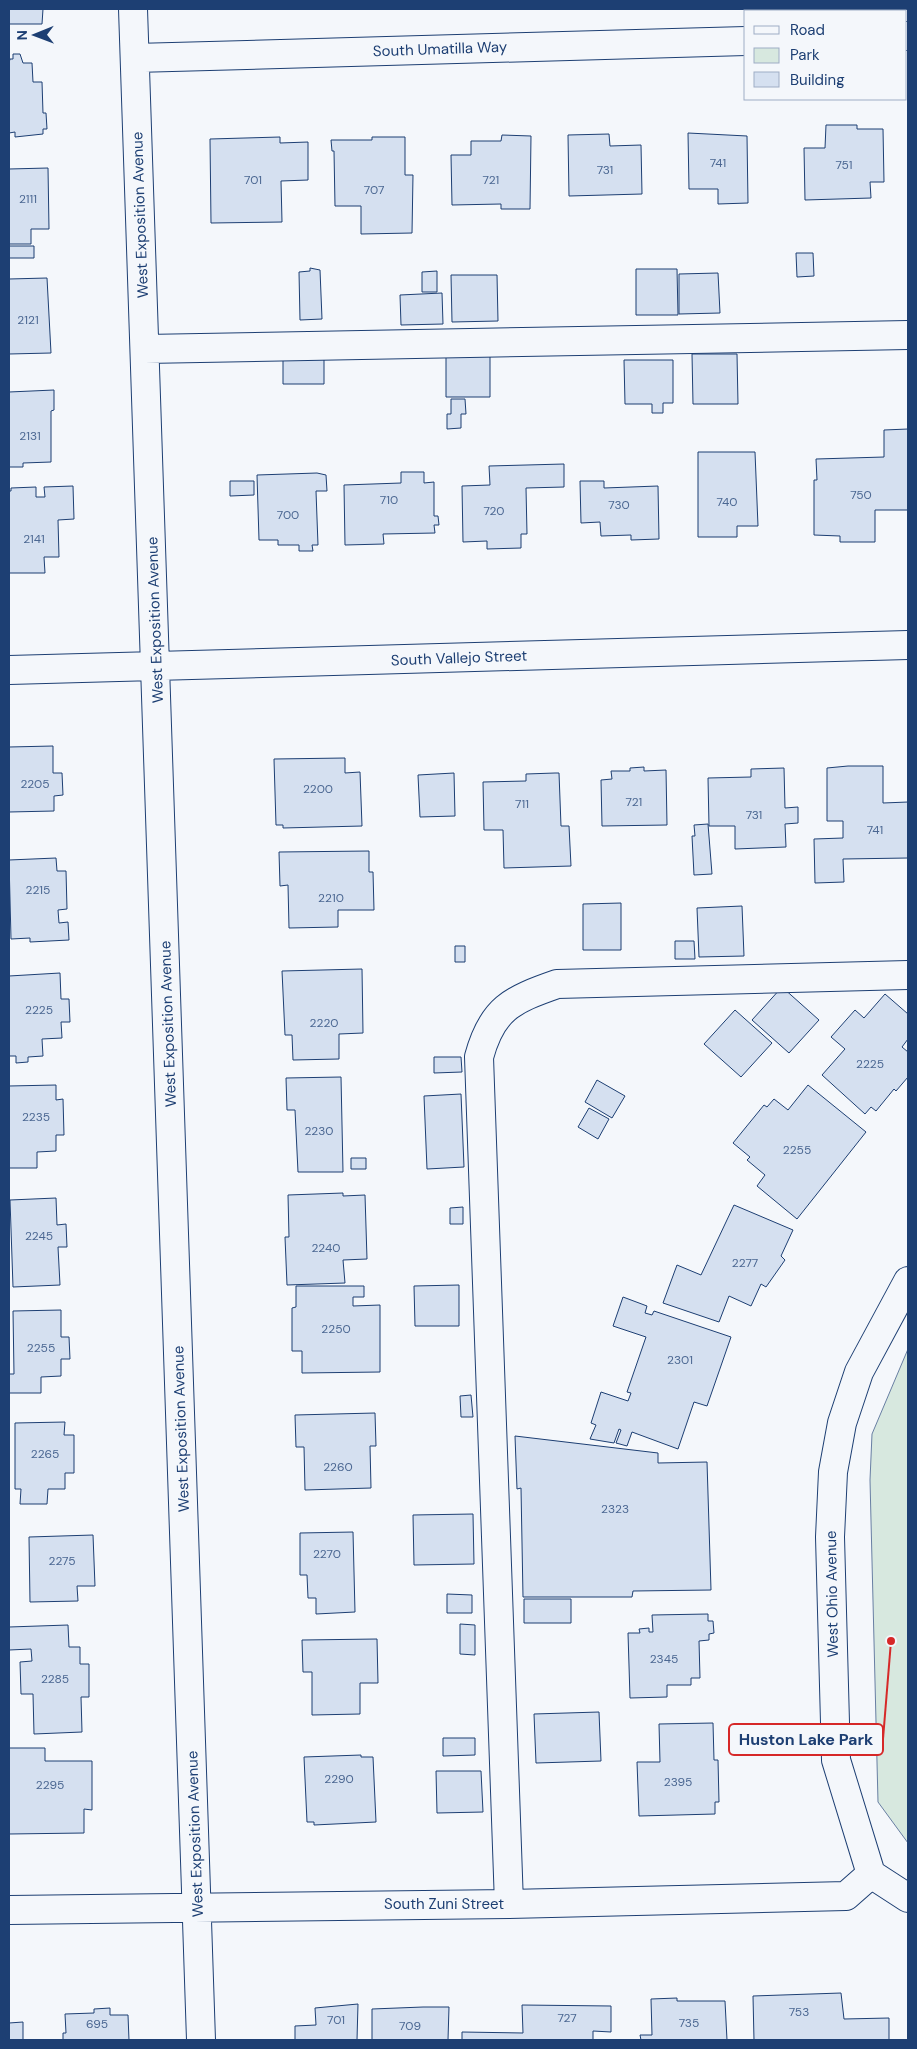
<svg xmlns="http://www.w3.org/2000/svg" width="917" height="2049" font-family="'DM Sans',sans-serif">
  <rect width="100%" height="100%" fill="#f4f7fb"/>
  <path fill="#d7e8df" stroke="#687fa3" d="M908,1349v494l-30,-41 -8,-322 2,-46z"/>
  <path fill="#d5e0f0" stroke="#1d3f73" d="M9,9h34l-1,15h-33z
    M13,54h7l3,9h9l1,19h9l1,31h3l1,16h-4v5l-28,3v-5l-6,1v-70l1,-4h3z
    M826,125h31v4h26l1,53h-14l1,16 -66,2 -1,-52h21z
    M688,133l59,3 1,67 -30,1v-15h-29z
    M609,134l1,12 31,-1 1,49 -73,2 -1,-61z
    M502,135l29,1 -1,73h-29v-5l-49,1 -1,-50h20v-14h30z
    M280,137v6l28,-1v38l-27,1 1,41 -71,1 -1,-84z
    M372,137h33v38h8l-1,58 -51,1v-28h-26l-1,-55h-2l-1,-11h41z
    M48,168l1,61h-18v15h-22v-75z
    M9,246h25v12h-25z
    M796,253h17l1,23 -17,1z
    M310,268l10,2 2,49 -22,1 -1,-48 11,-1z
    M636,269h41l1,46h-42z
    M437,271v21h-15v-20z
    M718,273l2,40 -41,1v-40z
    M451,275h46l1,46 -46,1z
    M47,278l4,75 -42,1v-75z
    M442,293l1,31 -42,1 -1,-30z
    M692,354h45l1,50h-45z
    M490,355v42h-44v-41z
    M283,359h41v25h-41z
    M624,360h49v43h-10v10h-11v-9h-27z
    M54,390v20l-3,1v51l-28,1v4h-14v-75z
    M451,399h14l1,15h-5v14l-14,1v-15h4z
    M908,429v81h-33v32h-35v-6l-26,-1v-55h3l-1,-21 68,-2v-27z
    M698,452h57l3,74h-21v11h-39z
    M564,464v23l-38,1 1,46h-6v14l-34,1v-8l-24,1 -1,-56 28,-1 -1,-19z
    M401,472h23v11l10,-1v34h4l1,9h-5l1,8 -52,1 1,10 -39,1 -1,-60 57,-2z
    M317,473l9,2 1,16h-11l2,54h-6l1,6h-14v-6h-21v-5h-19l-2,-65z
    M230,481h24v14l-24,1z
    M580,481h24v7l54,-2 1,53 -28,1v-5l-30,1 -1,-14 -19,1z
    M73,486l1,33 -16,1 1,37h-15l1,16h-36v-82h2v-3l25,-1v10h9l-1,-10z
    M53,746v27h9l1,22 -9,1v15l-45,1v-65z
    M345,758v15l15,-1 2,54 -79,2v-3h-7l-2,-66z
    M848,766h35v37l25,-1v56l-65,1 1,23 -29,1 -1,-44 29,-1v-17h-16v-53z
    M644,767v4l22,-1 1,55 -65,1 -1,-46 11,-1 -1,-8h19v-3z
    M784,768l1,40 13,-1v16l-13,1 1,23 -51,2v-23h-26l-1,-48 43,-1v-8z
    M454,773l1,43 -35,1 -2,-42z
    M555,773h4l2,53h8l2,40 -67,2 -1,-38h-19l-1,-48 43,-1v-7z
    M708,824l4,50 -18,1 -2,-39h3l-1,-11z
    M369,851v21h4l1,38h-36v17l-49,1 -1,-43 -8,1 -1,-34z
    M56,858l1,13h9l1,38 -9,1 1,13 9,-1 1,18 -39,2v-4l-19,1 -2,-79z
    M621,903v47h-38v-46z
    M742,906l2,50 -45,1 -2,-49z
    M675,941h19l1,18h-20z
    M455,946h10v16h-10z
    M362,969l1,64 -24,1v25l-46,1 -1,-25h-7l-3,-64z
    M60,973l1,26h8l1,23h-9l1,16 -20,1 1,17 -15,1v5l-12,1v-7h-7v-80z
    M782,987l37,33 -30,33 -37,-33z
    M885,994l23,20v25l-6,8 6,5v25l-12,14 -2,-2 -18,22 -5,-4 -6,7 -43,-39 23,-26 -14,-12 24,-27 9,8z
    M735,1010l37,33 -31,34 -37,-33z
    M434,1057h27l1,15 -28,1z
    M341,1077l2,95h-45l-3,-62h-8l-1,-32z
    M597,1080l28,16 -13,22 -27,-16z
    M56,1085v15l7,-1 1,36h-8v16l-19,1v16h-28v-82z
    M808,1085l58,47 -69,87 -40,-33 8,-11 -18,-15 3,-3 -17,-14 31,-38 3,2 7,-8 14,11z
    M461,1094l3,73 -37,2 -3,-73z
    M589,1108l20,11 -11,20 -20,-12z
    M351,1158h15v11h-15z
    M343,1193v3l22,-1 2,64 -24,1 2,23 -58,2 -2,-48h4l-1,-42z
    M56,1198l1,27 9,-1 1,23h-9l2,38 -47,2 -3,-87z
    M734,1205l59,25 -12,26 4,4 -19,27 -5,-3 -10,22 -22,-10 -10,26 -56,-19 14,-38 24,10z
    M463,1207v17h-13v-16z
    M459,1285v41h-44l-1,-40z
    M296,1286h68v11h-11v9l27,-1v67l-78,1v-22h-10v-43l4,-1z
    M623,1297l24,9 -2,7 7,2 2,-4 77,26 -24,69 -13,-4 -16,47 -46,-17 -5,14 -11,-3 5,-13 -2,-1 -5,14 -24,-4 6,-14 -5,-2 10,-31 27,9 3,-8 -4,-1 19,-55 -33,-11z
    M61,1310v27h8l1,22h-9v17l-20,1v16h-32v-19h5l-1,-63z
    M471,1395l2,22h-12l-1,-21z
    M375,1413l1,33h-6l1,42 -66,2 -1,-43h-8l-1,-32z
    M65,1422l-1,13h10v38h-9v16h-17l-1,15h-27l1,-15h-6v-66z
    M515,1436l143,17v10l49,-1 4,128 -78,1 -1,6h-109l-2,-109 -4,1z
    M473,1514l1,50 -60,1 -1,-50z
    M353,1532l2,80 -39,2v-16h-8l-1,-23h-7v-42z
    M93,1535l2,51h-18l1,15 -48,1 -1,-65z
    M447,1594l25,1v18h-25z
    M524,1599h47v24h-47z
    M708,1614v7h5l1,12 -5,1v6l-10,1 1,37h-9v7h-24v12l-37,1 -2,-65h12l-1,-4 10,-1v4h4l-1,-17z
    M460,1624l15,1v30l-15,-1z
    M68,1625l1,22h11v17h9v33h-8l1,35 -48,2 -1,-40h-12l-1,-32 12,-1 -1,-12 -22,1v-23z
    M377,1639l1,44h-18v31l-48,1v-43h-9l-1,-32z
    M599,1712l2,49 -65,2 -2,-49z
    M713,1723l1,37h4l1,42h-4v12l-76,2 -2,-54h23l-1,-38z
    M443,1738h32v17l-32,1z
    M9,1748h36v13h47v49l-8,-1v24l-75,1z
    M361,1755v2h12l3,65 -62,3v-3h-7l-3,-65z
    M436,1771h45l2,41 -46,1z
    M841,1993l3,26 45,-1v22h-135l-1,-44z
    M677,1998v3h48l2,39h-86l-1,-5h12l-1,-36z
    M358,2004l-1,36h-62v-14l21,-1 -1,-17z
    M522,2005l89,1v26l-18,-1v9h-131v-8l61,1z
    M423,2007h26l-1,33h-76v-31z
    M110,2008v7h18l1,25h-66v-7h3l-1,-19 29,-1v-4z
    M23,2022v18h-14v-17z"/>
  <g fill="none" stroke-linecap="round" stroke-linejoin="round">
    <g stroke="#1d3f73" stroke-width="30">
      <path id="minor" d="M133,9l68,2031
        M906,36h2
        M135,58l611,-17
        M145,349l763,-14
        M9,670l899,-25
        M908,1281l-49,91 -17,51 -9,49 -3,65 6,223 35,114 37,24
        M509,1904l-30,-847c13,-48 32,-57 78,-73l351,-9
        M9,1910l500,-6 337,-8 25,-22"/>
    </g>
    <use href="#minor" stroke="#f4f7fb" stroke-width="28"/>
  </g>
  <g text-anchor="middle" stroke-width="4" stroke-linejoin="round" paint-order="stroke">
    <g font-size="12" fill="#4b6792">
      <text x="718" y="167">741</text>
      <text x="844" y="169">751</text>
      <text x="605" y="174">731</text>
      <text x="253" y="184">701</text>
      <text x="491" y="184">721</text>
      <text x="374" y="194">707</text>
      <text x="28" y="203">2111</text>
      <text x="28" y="324">2121</text>
      <text x="30" y="440">2131</text>
      <text x="861" y="499">750</text>
      <text x="389" y="504">710</text>
      <text x="727" y="506">740</text>
      <text x="619" y="509">730</text>
      <text x="494" y="515">720</text>
      <text x="288" y="519">700</text>
      <text x="34" y="543">2141</text>
      <text x="35" y="788">2205</text>
      <text x="318" y="793">2200</text>
      <text x="634" y="806">721</text>
      <text x="522" y="808">711</text>
      <text x="754" y="819">731</text>
      <text x="875" y="834">741</text>
      <text x="38" y="894">2215</text>
      <text x="331" y="902">2210</text>
      <text x="39" y="1014">2225</text>
      <text x="324" y="1027">2220</text>
      <text x="870" y="1068">2225</text>
      <text x="36" y="1121">2235</text>
      <text x="319" y="1135">2230</text>
      <text x="797" y="1154">2255</text>
      <text x="39" y="1240">2245</text>
      <text x="326" y="1252">2240</text>
      <text x="745" y="1267">2277</text>
      <text x="336" y="1333">2250</text>
      <text x="41" y="1352">2255</text>
      <text x="680" y="1364">2301</text>
      <text x="45" y="1458">2265</text>
      <text x="338" y="1471">2260</text>
      <text x="615" y="1513">2323</text>
      <text x="327" y="1558">2270</text>
      <text x="62" y="1565">2275</text>
      <text x="664" y="1663">2345</text>
      <text x="55" y="1683">2285</text>
      <text x="339" y="1783">2290</text>
      <text x="678" y="1786">2395</text>
      <text x="50" y="1789">2295</text>
      <text x="799" y="2016">753</text>
      <text x="567" y="2022">727</text>
      <text x="336" y="2024">701</text>
      <text x="689" y="2027">735</text>
      <text x="97" y="2028">695</text>
      <text x="410" y="2030">709</text>
    </g>
    <g font-size="15" fill="#1d3f73" stroke="#f4f7fb">
      <text transform="translate(440 49) rotate(-2)" y="5">South Umatilla Way</text>
      <text transform="translate(140 215) rotate(-92)" y="5">West Exposition Avenue</text>
      <text transform="translate(155 620) rotate(-92)" y="5">West Exposition Avenue</text>
      <text transform="translate(459 658) rotate(-2)" y="5">South Vallejo Street</text>
      <text transform="translate(168 1024) rotate(-92)" y="5">West Exposition Avenue</text>
      <text transform="translate(181 1429) rotate(-92)" y="5">West Exposition Avenue</text>
      <text transform="translate(832 1594) rotate(-91)" y="5">West Ohio Avenue</text>
      <text transform="translate(195 1834) rotate(-92)" y="5">West Exposition Avenue</text>
      <text x="444" y="1909">South Zuni Street</text>
    </g>
  </g>
  <path fill="none" stroke="#d62828" stroke-width="2" d="M891 1641L883 1739"/>
  <circle fill="#d62828" stroke="#f4f7fb" stroke-width="2" cx="891" cy="1641" r="5"/>
  <rect fill="#f4f7fb" stroke="#d62828" stroke-width="2" x="729" y="1724" width="154" height="31" rx="5"/>
  <g font-size="16" text-anchor="middle" font-weight="bold" fill="#1d3f73">
    <text x="806" y="1745">Huston Lake Park</text>
  </g>
  <rect width="917" height="2049" fill="none" stroke="#1d3f73" stroke-width="20"/>
  <rect x="744" y="10" width="162" height="90" fill="#f4f7fb" stroke="#9eadc5"/>
  <rect x="754" y="26" width="25" height="8" fill="#f4f7fb" stroke="#9eadc5"/>
  <text x="790" y="35" font-size="15" fill="#1d3f73">Road</text>
  <rect x="754" y="48" width="25" height="15" fill="#d7e8df" stroke="#9eadc5"/>
  <text x="790" y="60" font-size="15" fill="#1d3f73">Park</text>
  <rect x="754" y="72" width="25" height="15" fill="#d5e0f0" stroke="#9eadc5"/>
  <text x="790" y="85" font-size="15" fill="#1d3f73">Building</text>
  <g transform="translate(35 35) rotate(269)" stroke="#f4f7fb" stroke-width="4" paint-order="stroke">
  <path d="M0-4L9 19L0 12L-9 19Z" fill="#1d3f73"/>
  <text y="-8" font-size="14" font-weight="bold" text-anchor="middle" fill="#1d3f73">N</text>
  </g>
</svg>
